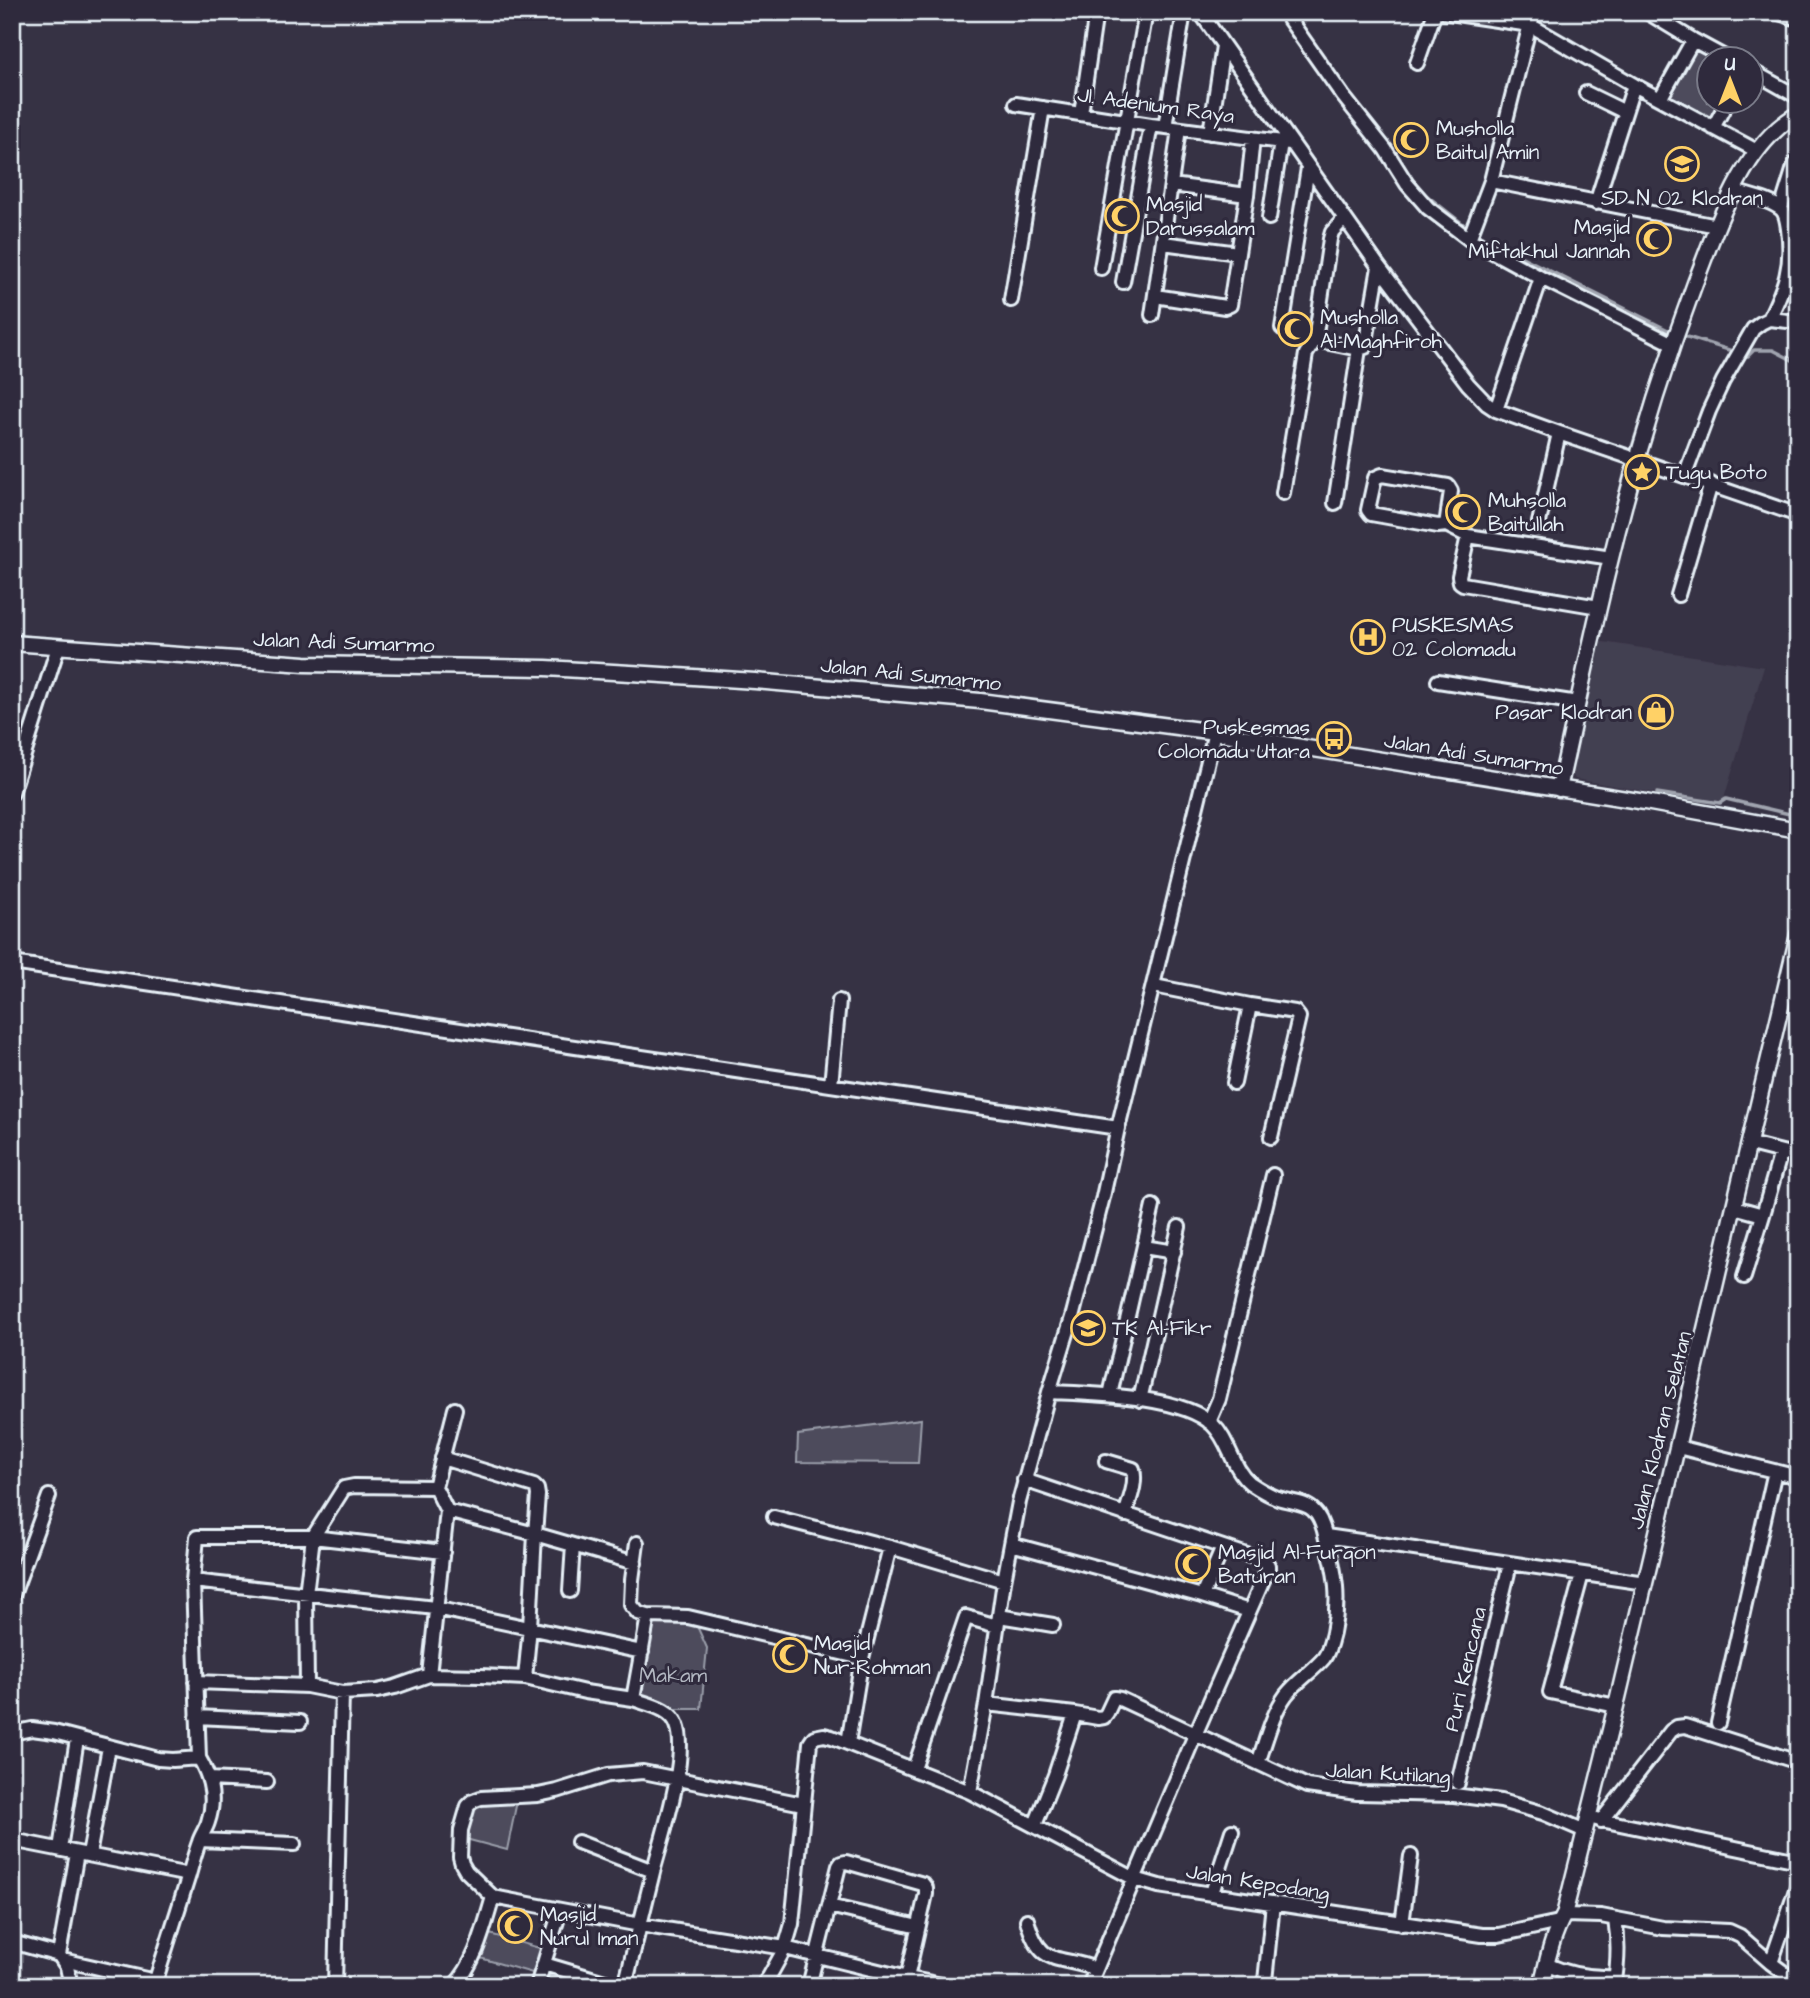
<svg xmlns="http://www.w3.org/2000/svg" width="1810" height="1998" font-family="'Architects Daughter',sans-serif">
  <rect width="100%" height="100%" fill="#363244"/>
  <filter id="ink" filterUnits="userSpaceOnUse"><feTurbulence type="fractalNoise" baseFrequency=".0143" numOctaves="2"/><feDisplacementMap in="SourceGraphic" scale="14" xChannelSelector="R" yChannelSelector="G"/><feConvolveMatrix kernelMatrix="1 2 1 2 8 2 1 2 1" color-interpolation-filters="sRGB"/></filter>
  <g filter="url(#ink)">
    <path fill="#433f51" d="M1597,641l167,26 -42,138 -147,-26 -4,-6z"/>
    <path fill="#4d4b5c" stroke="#9a9eaa" stroke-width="2" d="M1690,48l24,11 -6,1v42h15l-11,18 -48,-24z
      M921,1419l-3,44 -121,-1 1,-27z
      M681,1621l15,3 11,24 -6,61h-27l-37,-12 15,-75z
      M517,1801l-10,49 -45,-12 5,-23 12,-12z
      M486,1933l57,16 -7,25 -63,-18z"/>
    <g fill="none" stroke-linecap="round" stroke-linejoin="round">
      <path stroke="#a0a4af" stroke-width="3.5" d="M1422,192l46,36
        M1474,233l200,100
        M1681,335l67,21 6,-6h19l25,13
        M1630,453l35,-109
        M1611,527l17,-67
        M1657,793l63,10 6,-4 72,17"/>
      <g stroke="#e8f1f8" stroke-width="18">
        <path id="minor" d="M1200,12l179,255 89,117 19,20 9,6 63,23 239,82
          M1284,12l59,84 42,53 22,35 21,24 41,31 72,39 132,66
          M1443,12l87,13 104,60 123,66
          M1647,12l46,28 37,20
          M1775,12l23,7
          M1417,63l18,-51
          M1750,70l48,27
          M1586,93l39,19
          M1660,99l33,-59
          M1016,104l135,21 139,18
          M1081,114l15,-102
          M1165,127l19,-115
          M1713,128l14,-26
          M1210,133l13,-87
          M1491,181l226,45
          M1172,185l75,10
          M1596,203l38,-118
          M1781,209l14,-45
          M1269,218l12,-76
          M1469,239l22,-58 42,-169
          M1163,243l75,10
          M1101,268l45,-256
          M1123,282l28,-157
          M1155,296l70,11 5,-2 17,-110 6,-57
          M1011,300l32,-192
          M1152,315l27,-186
          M1769,319l29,3
          M1282,328l26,-160
          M1315,340l44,9 6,-2 14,-80
          M1496,410l45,-132
          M1685,475l24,-64 14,-30 30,-52 8,-6 8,-4c16,-33 24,-53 19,-90 -1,-7 -2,-16 -7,-20 -12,-10 -33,-13 -47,-18
          M1283,493l23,-139 9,-14 15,-101 2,-7 12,-13
          M1335,503l24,-154
          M1446,525l5,-34 -3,-5 -66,-11 -7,3 -7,32 3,4 67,12 8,-1 22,11 143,22
          M1538,527l21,-94
          M1468,536l-9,40 1,6 3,2 136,23
          M1678,595l33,-111
          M1438,681l140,22
          M12,793l46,-146
          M12,963l1106,165
          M1154,986l96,19 -16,78
          M1250,1005l45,7 4,5 -28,120
          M831,1085l8,-84
          M1750,1144l48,12
          M1734,1207l29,8 -19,62
          M1763,1215l18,-63
          M1144,1247l30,5
          M1049,1392c41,2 134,3 164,33 16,15 19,43 37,58 9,6 18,12 28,15 11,4 27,4 35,12 8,7 11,19 13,29 10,32 14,61 7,94 -2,8 -4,18 -9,25 -11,13 -27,23 -38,37 -14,19 -20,46 -28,68
          M1110,1395l43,-189
          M1140,1400l39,-173
          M1209,1422l10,-23 54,-224
          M1678,1447l120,30
          M1106,1461l27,8c4,15 -4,32 -8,46
          M1024,1480l211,71 30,10 3,4v4l-73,166 -106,251
          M435,1487l12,24 88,23 3,-39 -1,-6 -3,-3 -92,-28
          M774,1517l116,30 114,34
          M1326,1536l319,47
          M637,1543l-5,37 -1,25 7,8 10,3
          M1011,1544l191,52 47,15
          M1582,1574l-32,118 66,14
          M193,1581l242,27 207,44
          M570,1591l3,-46
          M1202,1596l21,-49
          M12,1598l37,-102
          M999,1616l54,9
          M429,1675l18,-164
          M525,1678l5,-51 5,-93 100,29
          M196,1682l111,4 35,7 35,-2 18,-4 34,-12 52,1 44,2 60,14 48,7
          M307,1686l-1,-92 7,-57 130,15
          M986,1704l89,10 23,4 6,-1 3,-4 7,-15 6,1 187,87 50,7 97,2 47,6 42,12 42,18
          M197,1717l103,5
          M1718,1723l57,-252
          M12,1733l20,-4 22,3 104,27 15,1 26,-2 -6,-177 4,-44h116l31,-49 10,-2 81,1 20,-78
          M848,1743l14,-85 28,-111
          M914,1769l52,-152 31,9
          M209,1779l58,3
          M1458,1783l52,-219
          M970,1792l16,-88 18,-123 15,-79 30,-110 24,-78 30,-117 15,-69 97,-396
          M803,1804l-160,-32 -35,3 -51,16 -19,4 -57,3 -8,3 -5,5 -7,24 -1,27 2,7 4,7 27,26 147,28 145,23 122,30 19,-84v-6l-3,-4 -77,-22 -5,1 -2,3 -30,120
          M1596,1819l202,42
          M1601,1821l70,-90 6,-4 8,-1 113,36
          M1035,1825l20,-50 20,-61
          M12,1840l177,35 -35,111
          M200,1840l94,4
          M578,1842l75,29
          M60,1849l17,-110
          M89,1855l20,-108
          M189,1875c3,-11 6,-22 10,-33 2,-7 7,-13 9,-20 8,-23 3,-44 -9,-64
          M1212,1893l20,-62
          M829,1906l89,21
          M1564,1915l37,1 62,12 66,3 11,5 31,27 27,20
          M1027,1920c14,49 30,34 69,49
          M1402,1924l9,-68
          M12,1942l47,13 8,12 4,19
          M59,1955l18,-102
          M63,1960l93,21
          M1771,1963l27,-79
          M544,1964l74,22
          M1546,1964c23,11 44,14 69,13
          M1265,1981l8,-78
          M906,1983l1,-5 40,8
          M335,1986l7,-293
          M454,1986c22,-23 30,-59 39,-89
          M537,1986l23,-75
          M625,1986c9,-38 19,-76 28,-114 9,-34 36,-116 24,-147 -6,-17 -28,-20 -44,-26l15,-83 40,1 174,41
          M762,1986l7,-9 16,-29 7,-24 18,-181 4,-6 10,-2 8,2 138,55 165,87 24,7 323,49h17l60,-13
          M1614,1986c4,-22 5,-44 1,-66"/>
      </g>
      <g stroke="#e8f1f8" stroke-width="19">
        <path id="major" d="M12,643l293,21 241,4 101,6 108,7 225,20 235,31 92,16 338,54 153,28
          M1559,789c17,-76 32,-152 51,-227 23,-95 51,-188 85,-279 22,-56 47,-138 103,-169
          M1541,1986c6,-24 11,-50 23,-71l52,-209 182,-771"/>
      </g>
      <use href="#minor" stroke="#2f2a3d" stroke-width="12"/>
      <use href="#major" stroke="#2f2a3d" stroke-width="14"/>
    </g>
  </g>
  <defs>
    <g id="mosque-ring" transform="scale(1.75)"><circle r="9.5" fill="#2f2a3d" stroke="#ffd166" stroke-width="1.5"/><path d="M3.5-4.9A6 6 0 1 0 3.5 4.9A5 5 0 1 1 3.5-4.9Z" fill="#ffd166"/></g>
    <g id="school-ring" transform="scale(1.75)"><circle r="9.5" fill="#2f2a3d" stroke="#ffd166" stroke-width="1.5"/><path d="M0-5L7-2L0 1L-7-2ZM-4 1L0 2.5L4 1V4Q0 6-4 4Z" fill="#ffd166"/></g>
    <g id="sight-ring" transform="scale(1.75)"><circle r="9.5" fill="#2f2a3d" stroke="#ffd166" stroke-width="1.5"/><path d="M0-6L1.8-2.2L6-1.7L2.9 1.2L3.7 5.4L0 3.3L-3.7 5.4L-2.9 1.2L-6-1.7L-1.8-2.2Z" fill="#ffd166"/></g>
    <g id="hospital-ring" transform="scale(1.75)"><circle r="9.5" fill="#2f2a3d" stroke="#ffd166" stroke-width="1.5"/><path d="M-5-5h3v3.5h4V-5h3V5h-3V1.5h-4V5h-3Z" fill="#ffd166"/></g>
    <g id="shop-ring" transform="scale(1.75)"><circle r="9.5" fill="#2f2a3d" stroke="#ffd166" stroke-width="1.5"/><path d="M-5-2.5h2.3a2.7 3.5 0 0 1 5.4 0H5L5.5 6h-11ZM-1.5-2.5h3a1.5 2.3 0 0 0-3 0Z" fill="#ffd166"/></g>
    <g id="bus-ring" transform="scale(1.75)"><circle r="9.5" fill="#2f2a3d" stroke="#ffd166" stroke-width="1.5"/><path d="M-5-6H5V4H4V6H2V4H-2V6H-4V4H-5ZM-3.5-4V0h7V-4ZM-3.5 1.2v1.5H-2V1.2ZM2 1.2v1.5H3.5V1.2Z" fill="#ffd166"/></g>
  </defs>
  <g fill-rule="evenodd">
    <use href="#mosque-ring" x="1411" y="140"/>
    <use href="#school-ring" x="1682" y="164"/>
    <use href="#mosque-ring" x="1122" y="216"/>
    <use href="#mosque-ring" x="1654" y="239"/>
    <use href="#mosque-ring" x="1295" y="329"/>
    <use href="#sight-ring" x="1642" y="472"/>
    <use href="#mosque-ring" x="1463" y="512"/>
    <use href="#hospital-ring" x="1368" y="637"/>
    <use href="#shop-ring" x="1656" y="712"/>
    <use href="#bus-ring" x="1334" y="739"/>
    <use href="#school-ring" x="1088" y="1328"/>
    <use href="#mosque-ring" x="1193" y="1564"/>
    <use href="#mosque-ring" x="790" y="1655"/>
    <use href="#mosque-ring" x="515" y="1926"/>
  </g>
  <g text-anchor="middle" stroke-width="6" stroke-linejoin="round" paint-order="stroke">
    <g font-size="21" fill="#e8f1f8" stroke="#2f2a3d">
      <text transform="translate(1156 105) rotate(8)" y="7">Jl. Adenium Raya</text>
      <text transform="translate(344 642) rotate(2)" y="7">Jalan Adi Sumarmo</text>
      <text transform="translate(911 674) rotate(6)" y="7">Jalan Adi Sumarmo</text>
      <text transform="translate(1474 754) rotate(9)" y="7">Jalan Adi Sumarmo</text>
      <text transform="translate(1660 1430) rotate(-76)" y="7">Jalan Klodran Selatan</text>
      <text transform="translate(1465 1669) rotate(-77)" y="7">Puri Kencana</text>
      <text transform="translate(1388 1773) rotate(3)" y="7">Jalan Kutilang</text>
      <text transform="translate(1258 1882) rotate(9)" y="7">Jalan Kepodang</text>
    </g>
    <g font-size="21" fill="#e8f1f8" stroke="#2f2a3d" text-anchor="start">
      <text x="1436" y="135">Musholla<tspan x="1436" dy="24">Baitul Amin</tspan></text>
      <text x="1682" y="205" text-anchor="middle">SD N 02 Klodran</text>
      <text x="1146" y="211">Masjid<tspan x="1146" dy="24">Darussalam</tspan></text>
      <text x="1630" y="234" text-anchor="end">Masjid<tspan x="1630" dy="24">Miftakhul Jannah</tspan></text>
      <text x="1320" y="324">Musholla<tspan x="1320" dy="24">Al-Maghfiroh</tspan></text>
      <text x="1666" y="479">Tugu Boto</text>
      <text x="1488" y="507">Muhsolla<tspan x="1488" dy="24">Baitullah</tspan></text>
      <text x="1392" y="632">PUSKESMAS<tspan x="1392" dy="24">02 Colomadu</tspan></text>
      <text x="1632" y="719" text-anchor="end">Pasar Klodran</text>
      <text x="1310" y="734" text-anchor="end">Puskesmas<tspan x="1310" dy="24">Colomadu Utara</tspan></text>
      <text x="1112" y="1335">TK Al-Fikr</text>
      <text x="1218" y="1559">Masjid Al-Furqon<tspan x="1218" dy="24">Baturan</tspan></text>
      <text x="814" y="1650">Masjid<tspan x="814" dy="24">Nur-Rohman</tspan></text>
      <text x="540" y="1921">Masjid<tspan x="540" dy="24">Nurul Iman</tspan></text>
    </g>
    <g font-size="21" fill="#b2b7c1" stroke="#2f2a3d">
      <text x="673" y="1682">Makam</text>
    </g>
  </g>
  <rect width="1810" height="1998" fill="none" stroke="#2f2a3d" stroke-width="42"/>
  <rect x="21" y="21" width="1768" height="1956" fill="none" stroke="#e8f1f8" stroke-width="2.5" filter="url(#ink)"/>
  <g transform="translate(1730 80)"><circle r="33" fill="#2f2a3d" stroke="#797a88" stroke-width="2"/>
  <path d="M0-5L12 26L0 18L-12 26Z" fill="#ffd166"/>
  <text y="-10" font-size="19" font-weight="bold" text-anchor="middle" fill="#e8f1f8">U</text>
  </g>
</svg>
